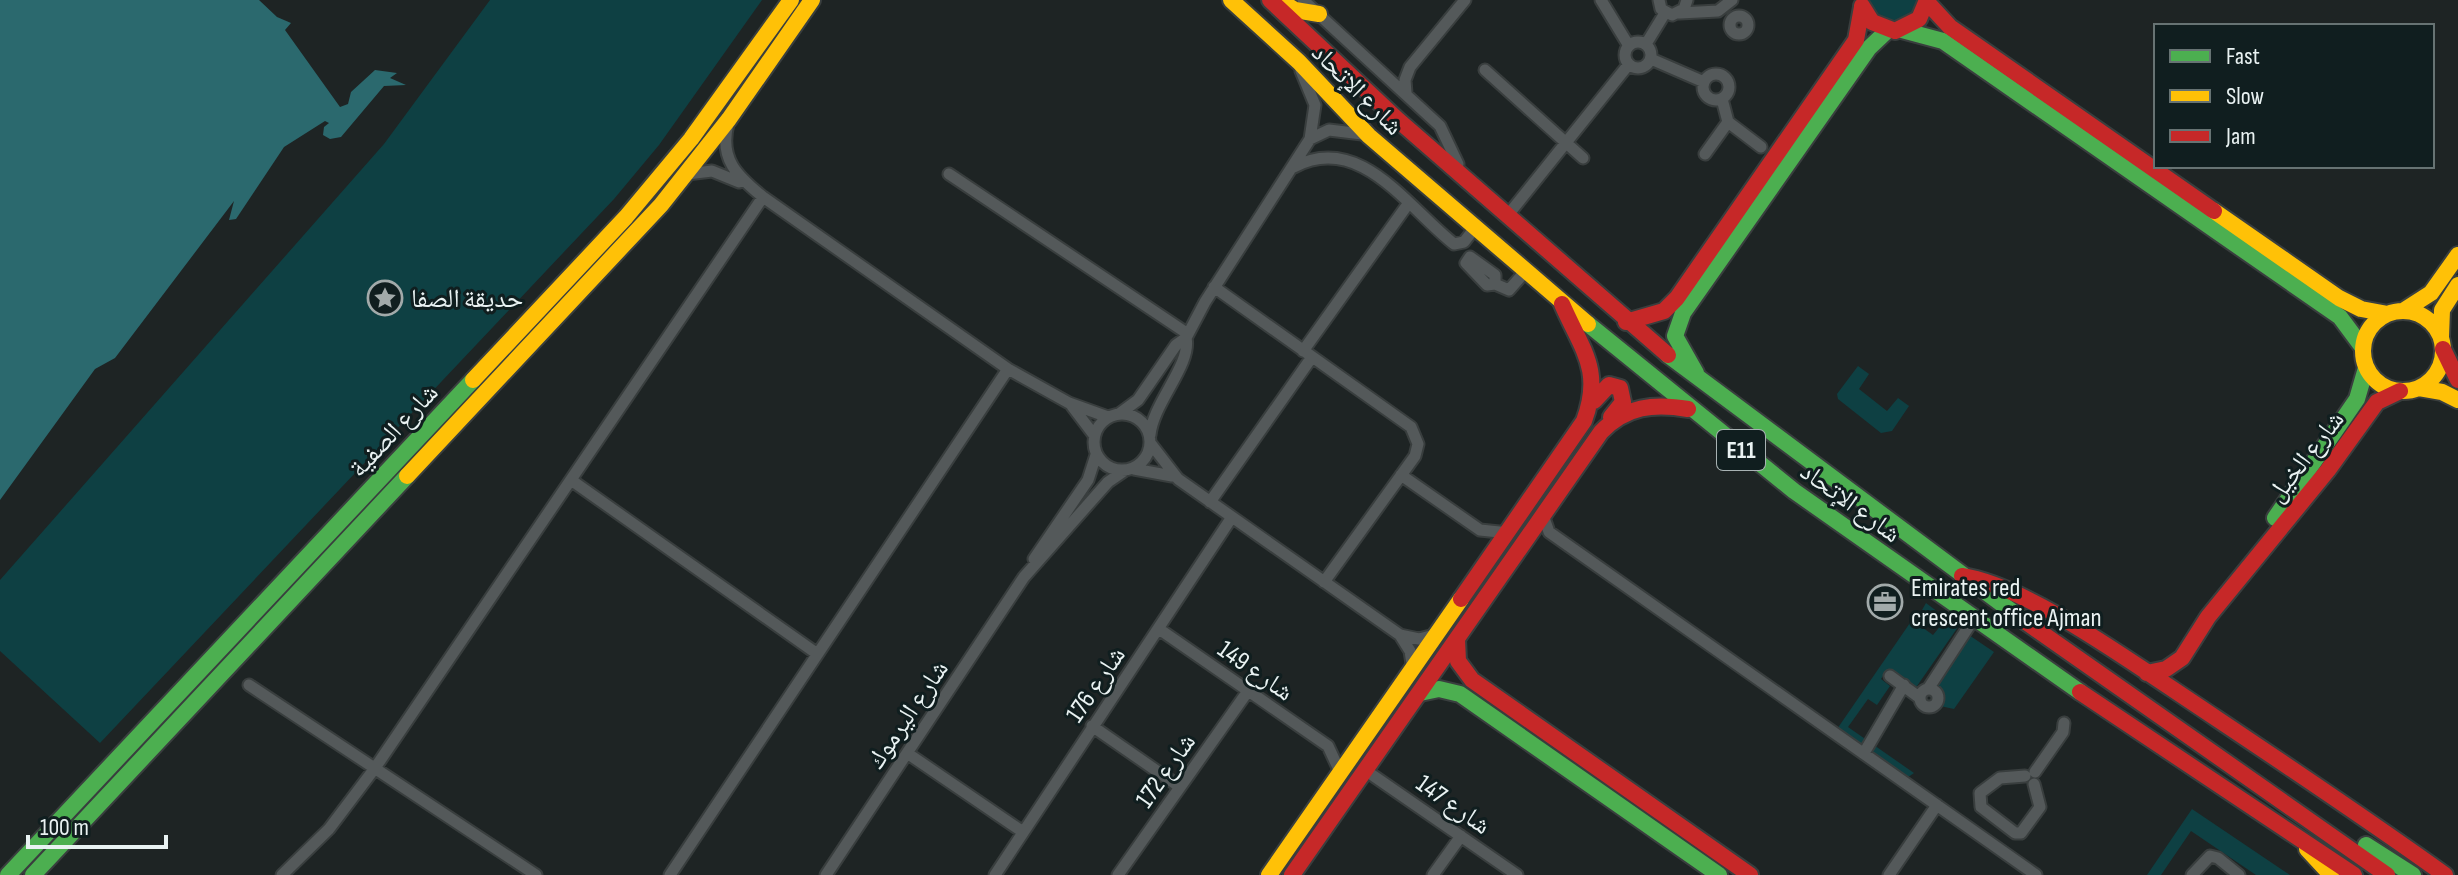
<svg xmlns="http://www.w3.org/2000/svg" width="2458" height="875" font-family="'Sofia Sans Condensed','Noto Naskh Arabic',sans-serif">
  <rect width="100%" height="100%" fill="#1e2424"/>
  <path fill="#0e4043" d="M490,0h272l-103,145 -45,54 -514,544 -100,-92v-71l384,-436z
    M1862,0h56l-10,20 -26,6z
    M1858,366l11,8 -10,15 28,22 11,-13 11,8 -17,25 -11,2 -43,-34 -1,-5z
    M1926,603l32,24 -41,59 -7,1 -24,-16 -5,8 9,7 -13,19 -9,-6 -20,28 66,46 -10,7 -69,-48 77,-112 21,15 9,-11 -20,-14z
    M1966,633l28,19 -40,57 -14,-3 -1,-12 -9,-9z
    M2192,809l98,66h-34l-65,-44 -30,44h-14z"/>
  <path fill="#2b696e" d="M0,0h259l18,17 14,6 -6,7 55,77 8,-3 3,-12 24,-22 22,3 -7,5 16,7 -22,1 -43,51 -11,2 -7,-4 1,-8 5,-4 -4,-2 -41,26 -48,72 -7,1 5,-19 -119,157 -20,11 -95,131z"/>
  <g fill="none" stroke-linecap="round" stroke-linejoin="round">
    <g stroke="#393e3e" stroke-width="15">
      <path id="street" d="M1303,0l137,126 18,38
        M1601,0l28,46
        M1659,0l2,9 11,6 12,-6 3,-9
        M1680,13l38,-2 14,-11
        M1730 25a9 9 0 1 1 18 0a9 9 0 1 1-18 0Z
        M1625 55a13 13 0 1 1 26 0a13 13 0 1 1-26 0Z
        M1646,44l19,-31
        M1651,59l53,23
        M1485,70l98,88
        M1703 87a13 13 0 1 1 26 0a13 13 0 1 1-26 0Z
        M1406,93l-1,-13 5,-13 55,-67
        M1722,99l6,23 33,25
        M728,124c-9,35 9,52 35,73l245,172 61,34 39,14
        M1310,139l19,-9 33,4
        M1705,154l23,-32
        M1294,167c66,-35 113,40 160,77l10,-2 10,-13
        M687,174l25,-3 27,11
        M949,174l239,160
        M1508,215l121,-151
        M1470,257l25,18v9l-8,1 -21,-22z
        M1495,284l14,6 15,-17
        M1214,287l197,140 7,17 -3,12 -91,126
        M1303,351l105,-147
        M1072,406l22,29
        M1094 442a28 28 0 1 1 56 0a28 28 0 1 1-56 0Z
        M1119,414l19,-14 38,-55 10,-7 19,-36 105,-163 5,-34 -14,-34
        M1150,435c3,-32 42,-71 36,-97
        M1151,444l27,35 222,156 10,16 3,19
        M1134,469l38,7
        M1401,475l79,55 29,3
        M571,480l245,173
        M1210,502l102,-145
        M1543,515l6,17 487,343
        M1034,559l54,-79 8,-25
        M1159,629l169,117 13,28
        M1400,635l19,4 19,-5
        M1890,676l30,22
        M249,685l287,190
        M1928,689l45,-69
        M1920 698a9 9 0 1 1 18 0a9 9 0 1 1-18 0Z
        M1092,726l88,61
        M907,753l116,79
        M1864,753l40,-68
        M1365,770l152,105
        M2035,772l28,-40 1,-9
        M2025,776l-25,2 -20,15 1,14 34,26h6l19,-26 -6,-23
        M282,875l47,-46 46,-61 388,-571
        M670,875l338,-506
        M826,875l198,-298 84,-95 16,-11
        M995,875l237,-358
        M1118,875l130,-184
        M1433,875l28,-39
        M1889,875l48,-70
        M2192,875l18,-19 8,2 21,17"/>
    </g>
    <g stroke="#393e3e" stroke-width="20">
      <path id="fast" d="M1902,30l41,11 397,276 23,31
        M1588,324l206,167 286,201
        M1668,355l358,267
        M1696,373l-21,-37 8,-23 186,-265 19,-18
        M2275,518l82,-119 9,-31
        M1420,693l19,-4 21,5 259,181
        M2366,845l47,30
        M8,875l465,-495
        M33,875l374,-399"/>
    </g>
    <g stroke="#393e3e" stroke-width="20">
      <path id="slow" d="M1231,0l68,62 70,74 219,188
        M1282,2l13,8 24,4
        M2214,211l125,87 22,11 27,5
        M2403,311l28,-18 27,-38
        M2363 351a40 40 0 1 1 80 0a40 40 0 1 1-80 0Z
        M2441,337l1,-27 16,-25
        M473,380l153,-163 65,-78 100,-139
        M2419,388l23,4 16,8
        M407,476l254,-271 68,-86 83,-119
        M2307,849l24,26
        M1269,875l192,-276"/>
    </g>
    <g stroke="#393e3e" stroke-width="20">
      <path id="jam" d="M1270,0l128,120 270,235
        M1927,2l23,25 264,184
        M1862,6l10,16 23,9 24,-12 8,-19
        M1626,322l38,-11 13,-13 179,-258 6,-33
        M2443,349l15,31
        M1594,401l15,-16 11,3 3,14 -12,15
        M1962,576c63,10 157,78 212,114 91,61 182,121 271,185
        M1461,599l123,-178c19,-51 -2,-71 -22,-117
        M2026,622l361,253
        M1457,639l1,22 14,19 278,195
        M2147,673l19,-4 16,-11 26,-41 120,-147 49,-68 23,-11
        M2080,692l274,183
        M1292,875l309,-443c25,-26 53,-29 87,-23"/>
    </g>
    <use href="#street" stroke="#54595a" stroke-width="11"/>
    <use href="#fast" stroke="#4caf50" stroke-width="16"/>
    <use href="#slow" stroke="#ffc107" stroke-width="16"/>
    <use href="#jam" stroke="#c62828" stroke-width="16"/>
  </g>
  <defs>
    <g id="sight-ring" transform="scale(1.8)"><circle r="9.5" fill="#101e1f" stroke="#a2aaaa" stroke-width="1.5"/><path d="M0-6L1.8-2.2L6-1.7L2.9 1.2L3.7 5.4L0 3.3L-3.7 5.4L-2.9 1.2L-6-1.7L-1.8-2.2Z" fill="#a2aaaa"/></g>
    <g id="office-ring" transform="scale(1.8)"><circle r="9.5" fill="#101e1f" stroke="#a2aaaa" stroke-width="1.5"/><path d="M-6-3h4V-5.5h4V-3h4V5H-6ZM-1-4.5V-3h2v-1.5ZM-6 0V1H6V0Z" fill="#a2aaaa"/></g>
  </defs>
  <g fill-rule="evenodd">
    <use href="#sight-ring" x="385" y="298"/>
    <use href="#office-ring" x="1885" y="602"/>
  </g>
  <g text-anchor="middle" stroke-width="6" stroke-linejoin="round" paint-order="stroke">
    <rect fill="#101e1f" stroke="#a8b2b3" stroke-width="2" x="1717" y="430" width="48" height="40" rx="6"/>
    <g font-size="24" font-weight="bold" fill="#e9f2f2">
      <text x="1741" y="458">E11</text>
    </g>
    <g font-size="26" fill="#e9f2f2" stroke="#101e1f">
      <text transform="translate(1358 89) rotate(45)" y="9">شارع الإتحاد</text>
      <text transform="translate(393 430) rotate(-47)" y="9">شارع الصفية</text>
      <text transform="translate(2305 456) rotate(-52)" y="9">شارع الخيل</text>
      <text transform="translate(1851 502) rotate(36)" y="9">شارع الإتحاد</text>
      <text transform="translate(1256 670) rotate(35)" y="9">شارع 149</text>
      <text transform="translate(1095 684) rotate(-56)" y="9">شارع 176</text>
      <text transform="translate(907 714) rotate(-56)" y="9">شارع اليرموك</text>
      <text transform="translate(1165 770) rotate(-55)" y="9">شارع 172</text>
      <text transform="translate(1454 804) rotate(35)" y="9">شارع 147</text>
    </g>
    <g font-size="26" fill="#e9f2f2" stroke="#101e1f" text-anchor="start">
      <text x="411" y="307">حديقة الصفا</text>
      <text x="1911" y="596">Emirates red<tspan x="1911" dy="30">crescent office Ajman</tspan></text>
    </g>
  </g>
  <rect x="2154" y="24" width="280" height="144" fill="#101e1f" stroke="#677373" stroke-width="2"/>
  <rect x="2170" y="50" width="40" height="12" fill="#4caf50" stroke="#677373" stroke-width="2"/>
  <text x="2226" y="64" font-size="24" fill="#e9f2f2">Fast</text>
  <rect x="2170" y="90" width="40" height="12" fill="#ffc107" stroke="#677373" stroke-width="2"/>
  <text x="2226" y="104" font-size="24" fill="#e9f2f2">Slow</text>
  <rect x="2170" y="130" width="40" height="12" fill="#c62828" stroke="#677373" stroke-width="2"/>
  <text x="2226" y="144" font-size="24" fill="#e9f2f2">Jam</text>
  <path d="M28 835v12h138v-12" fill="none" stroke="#e9f2f2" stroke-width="4"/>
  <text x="40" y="835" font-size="24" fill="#e9f2f2" stroke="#101e1f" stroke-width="6" paint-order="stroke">100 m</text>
</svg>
